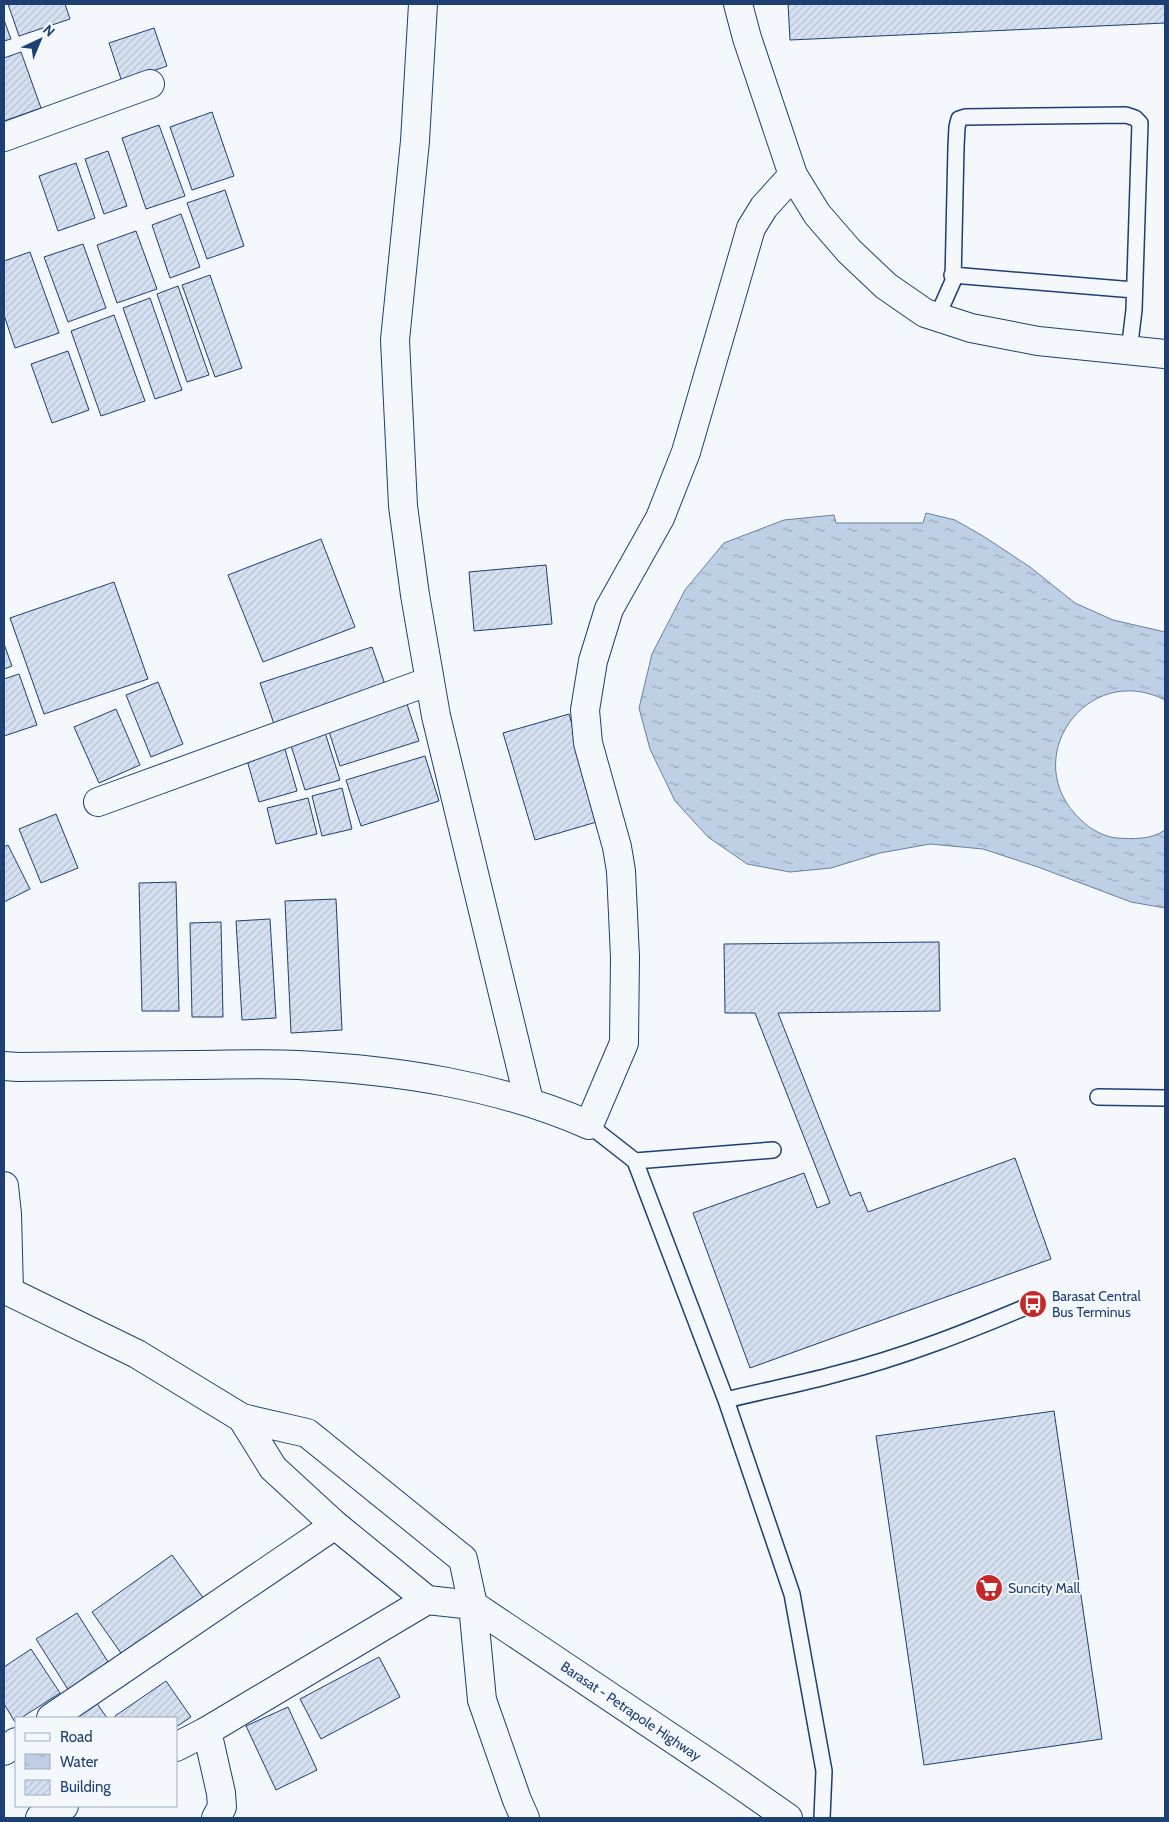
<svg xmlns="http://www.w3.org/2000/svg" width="1169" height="1822" font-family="Cabin,sans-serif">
  <defs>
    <pattern id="water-ripples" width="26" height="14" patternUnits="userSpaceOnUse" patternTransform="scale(1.25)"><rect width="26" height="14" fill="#bed0e5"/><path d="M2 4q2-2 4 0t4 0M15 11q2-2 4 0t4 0" fill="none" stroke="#9aaabe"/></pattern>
    <pattern id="building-hatch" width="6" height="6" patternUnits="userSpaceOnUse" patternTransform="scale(1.25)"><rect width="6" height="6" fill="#d5e0f0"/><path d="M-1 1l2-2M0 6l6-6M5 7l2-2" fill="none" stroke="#b6c1d1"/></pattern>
  </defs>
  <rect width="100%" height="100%" fill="#f4f7fb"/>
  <path fill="url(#water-ripples)" stroke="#687fa3" d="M926,513l29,7 28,16 47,31 45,36 38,17 52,12v68c-78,-40 -149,60 -84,120 9,9 23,17 36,18 16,1 34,2 48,-8v78l-34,-6 -93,-35 -55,-18 -53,-5 -50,9 -49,15 -41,4 -43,-8 -39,-27 -33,-36 -25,-52 -11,-41 13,-54 33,-64 39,-47 60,-23 50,-5 2,8h87z"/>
  <path fill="url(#building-hatch)" stroke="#1d3f73" d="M8,4h57l5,15 -51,17z
    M788,4h377v19l-375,17z
    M4,20l7,19 -7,2z
    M154,28l13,38 -45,16 -13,-39z
    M21,52l20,56 -37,13v-63z
    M212,112l22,64 -42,14 -22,-63z
    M159,125l26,71 -39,13 -24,-71z
    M108,151l19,55 -23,8 -19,-55z
    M76,163l19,55 -37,13 -19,-55z
    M225,190l19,56 -37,13 -20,-56z
    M181,214l19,53 -30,11 -18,-53z
    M136,231l21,58 -40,14 -20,-58z
    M83,244l23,64 -38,14 -24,-65z
    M30,252l29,81 -44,15 -11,-33v-54z
    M210,275l32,93 -27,9 -33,-92z
    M178,286l31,89 -22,7 -30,-88z
    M150,298l32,92 -27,9 -32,-91z
    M114,315l31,86 -44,15 -30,-85z
    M68,351l21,59 -37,13 -21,-59z
    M321,539l34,88 -92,35 -35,-87z
    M546,565l6,59 -78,7 -5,-59z
    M114,582l34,97 -104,35 -34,-96z
    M4,644l8,22 -8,3z
    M372,647l16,46 -112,37 -16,-47z
    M19,674l18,51 -33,11v-57z
    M158,682l25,62 -32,13 -25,-62z
    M405,698l14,43 -79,25 -14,-44z
    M116,709l24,56 -41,18 -25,-56z
    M569,714l31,107 -65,19 -32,-107z
    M323,726l17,54 -35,10 -17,-54z
    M282,739l15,52 -38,11 -15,-52z
    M425,756l14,45 -78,25 -15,-46z
    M342,788l10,41 -30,7 -10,-40z
    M308,798l9,36 -41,10 -9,-36z
    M56,814l22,54 -37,15 -22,-54z
    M8,845l22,44 -26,13v-55z
    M176,882l3,129h-37l-3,-128z
    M336,899l6,131 -51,3 -6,-132z
    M270,919l6,99 -34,2 -6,-99z
    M221,922l2,95h-31l-2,-94z
    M939,942l1,69 -162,2 72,183 10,-4 8,20 147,-54 36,101 -301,109 -57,-155 111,-40 13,35 13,-5 -75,-190h-30l-1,-69z
    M1054,1411l48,328 -178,26 -48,-329z
    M172,1555l32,44 -81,57 -31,-44z
    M77,1613l33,52 -41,26 -33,-52z
    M31,1649l29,44 -39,25h-5l-1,4 -11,-18v-37z
    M379,1657l21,40 -79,42 -21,-40z
    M166,1681l25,36 -15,10v-9h-59l-2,-2z
    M96,1702l11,16h-34z
    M288,1707l29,63 -41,20 -30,-64z"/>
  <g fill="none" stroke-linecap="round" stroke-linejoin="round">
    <g stroke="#1d3f73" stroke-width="18">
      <path id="lane" d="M952,275l182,15
        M937,317l16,-36 3,-134 1,-20 2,-8 6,-2 161,-2 9,3 5,5 -6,187 -5,41
        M1098,1097l67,1
        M589,1125l46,36 91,239 66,194 32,177 -2,47
        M635,1161l138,-11
        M726,1400c36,-9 74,-16 110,-26 68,-17 133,-43 197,-70"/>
    </g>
    <g stroke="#1d3f73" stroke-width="30">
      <path id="street" d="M423,4l-8,137 -20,199 8,166 12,89 21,121 93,385
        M4,137l146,-53
        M98,802l332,-121
        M4,1066l14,1c58,-1 116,-1 174,-2 35,0 71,-2 106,0 99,5 200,20 291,60l35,-82 1,-86 -4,-86 -4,-24 -29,-104 -3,-33 8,-49 16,-52 51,-91 26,-66 65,-224 13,-21 29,-32
        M51,1718l284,-193
        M207,1731l14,62 1,14 -6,11
        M176,1747l31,-16 220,-131
        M4,1751l12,-9
        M40,1818l24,-12"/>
    </g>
    <g stroke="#1d3f73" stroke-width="30">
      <path id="secondary" d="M738,4l9,34 46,137 24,39 32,37 37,35 39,27 46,15 67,13 127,13"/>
    </g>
    <g stroke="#1d3f73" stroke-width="30">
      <path id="primary" d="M4,1186l3,28 2,77
        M473,1605l9,95 35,100 8,18"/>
    </g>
    <g stroke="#1d3f73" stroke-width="30">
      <path id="highway" d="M4,1289l133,65 105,64 65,15 156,126 10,46
        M242,1418l31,50 62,57 92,75 46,5 255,171 60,42"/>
    </g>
    <use href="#lane" stroke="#f4f7fb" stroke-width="15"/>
    <use href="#street" stroke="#f4f7fb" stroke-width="28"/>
    <use href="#secondary" stroke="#f4f7fb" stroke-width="28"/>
    <use href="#primary" stroke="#f4f7fb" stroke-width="28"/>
    <use href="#highway" stroke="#f4f7fb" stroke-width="28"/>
  </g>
  <defs>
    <g id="bus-disc" transform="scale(1.4375)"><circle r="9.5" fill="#c62828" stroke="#f4f7fb"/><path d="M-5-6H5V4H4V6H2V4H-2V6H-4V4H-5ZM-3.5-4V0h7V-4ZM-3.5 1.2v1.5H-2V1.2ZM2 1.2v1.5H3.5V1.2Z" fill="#fff"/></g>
    <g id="supermarket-disc" transform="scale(1.4375)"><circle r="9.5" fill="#c62828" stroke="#f4f7fb"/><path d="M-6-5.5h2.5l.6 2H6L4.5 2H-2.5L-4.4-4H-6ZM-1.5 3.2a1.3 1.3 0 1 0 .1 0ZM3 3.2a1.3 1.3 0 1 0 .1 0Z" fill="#fff"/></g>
  </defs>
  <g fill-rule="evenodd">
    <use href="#bus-disc" x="1033" y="1304"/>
    <use href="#supermarket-disc" x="989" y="1588"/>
  </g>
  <g text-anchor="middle" stroke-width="4" stroke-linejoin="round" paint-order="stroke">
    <g font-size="14" fill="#1d3f73" stroke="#f4f7fb" text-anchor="start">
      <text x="1052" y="1301">Barasat Central<tspan x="1052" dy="16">Bus Terminus</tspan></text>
      <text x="1008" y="1593">Suncity Mall</text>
    </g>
    <g font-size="14" fill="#1d3f73" stroke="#f4f7fb">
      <text transform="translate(631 1711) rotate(34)" y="5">Barasat - Petrapole Highway</text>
    </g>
  </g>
  <rect width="1169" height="1822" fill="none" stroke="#1d3f73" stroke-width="10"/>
  <rect x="15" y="1717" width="162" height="90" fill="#f4f7fb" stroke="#9eadc5"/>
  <rect x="25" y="1733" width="25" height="8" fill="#f4f7fb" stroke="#9eadc5"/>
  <text x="60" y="1742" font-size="15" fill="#1d3f73">Road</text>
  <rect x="25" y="1754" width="25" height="15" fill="url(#water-ripples)" stroke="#9eadc5"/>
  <text x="60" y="1767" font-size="15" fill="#1d3f73">Water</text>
  <rect x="25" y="1780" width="25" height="15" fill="url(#building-hatch)" stroke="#9eadc5"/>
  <text x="60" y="1792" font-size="15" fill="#1d3f73">Building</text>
  <g transform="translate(40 40) rotate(44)" stroke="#f4f7fb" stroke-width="4" paint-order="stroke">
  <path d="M0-4L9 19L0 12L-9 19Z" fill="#1d3f73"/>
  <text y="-8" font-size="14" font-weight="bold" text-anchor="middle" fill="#1d3f73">N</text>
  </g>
</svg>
